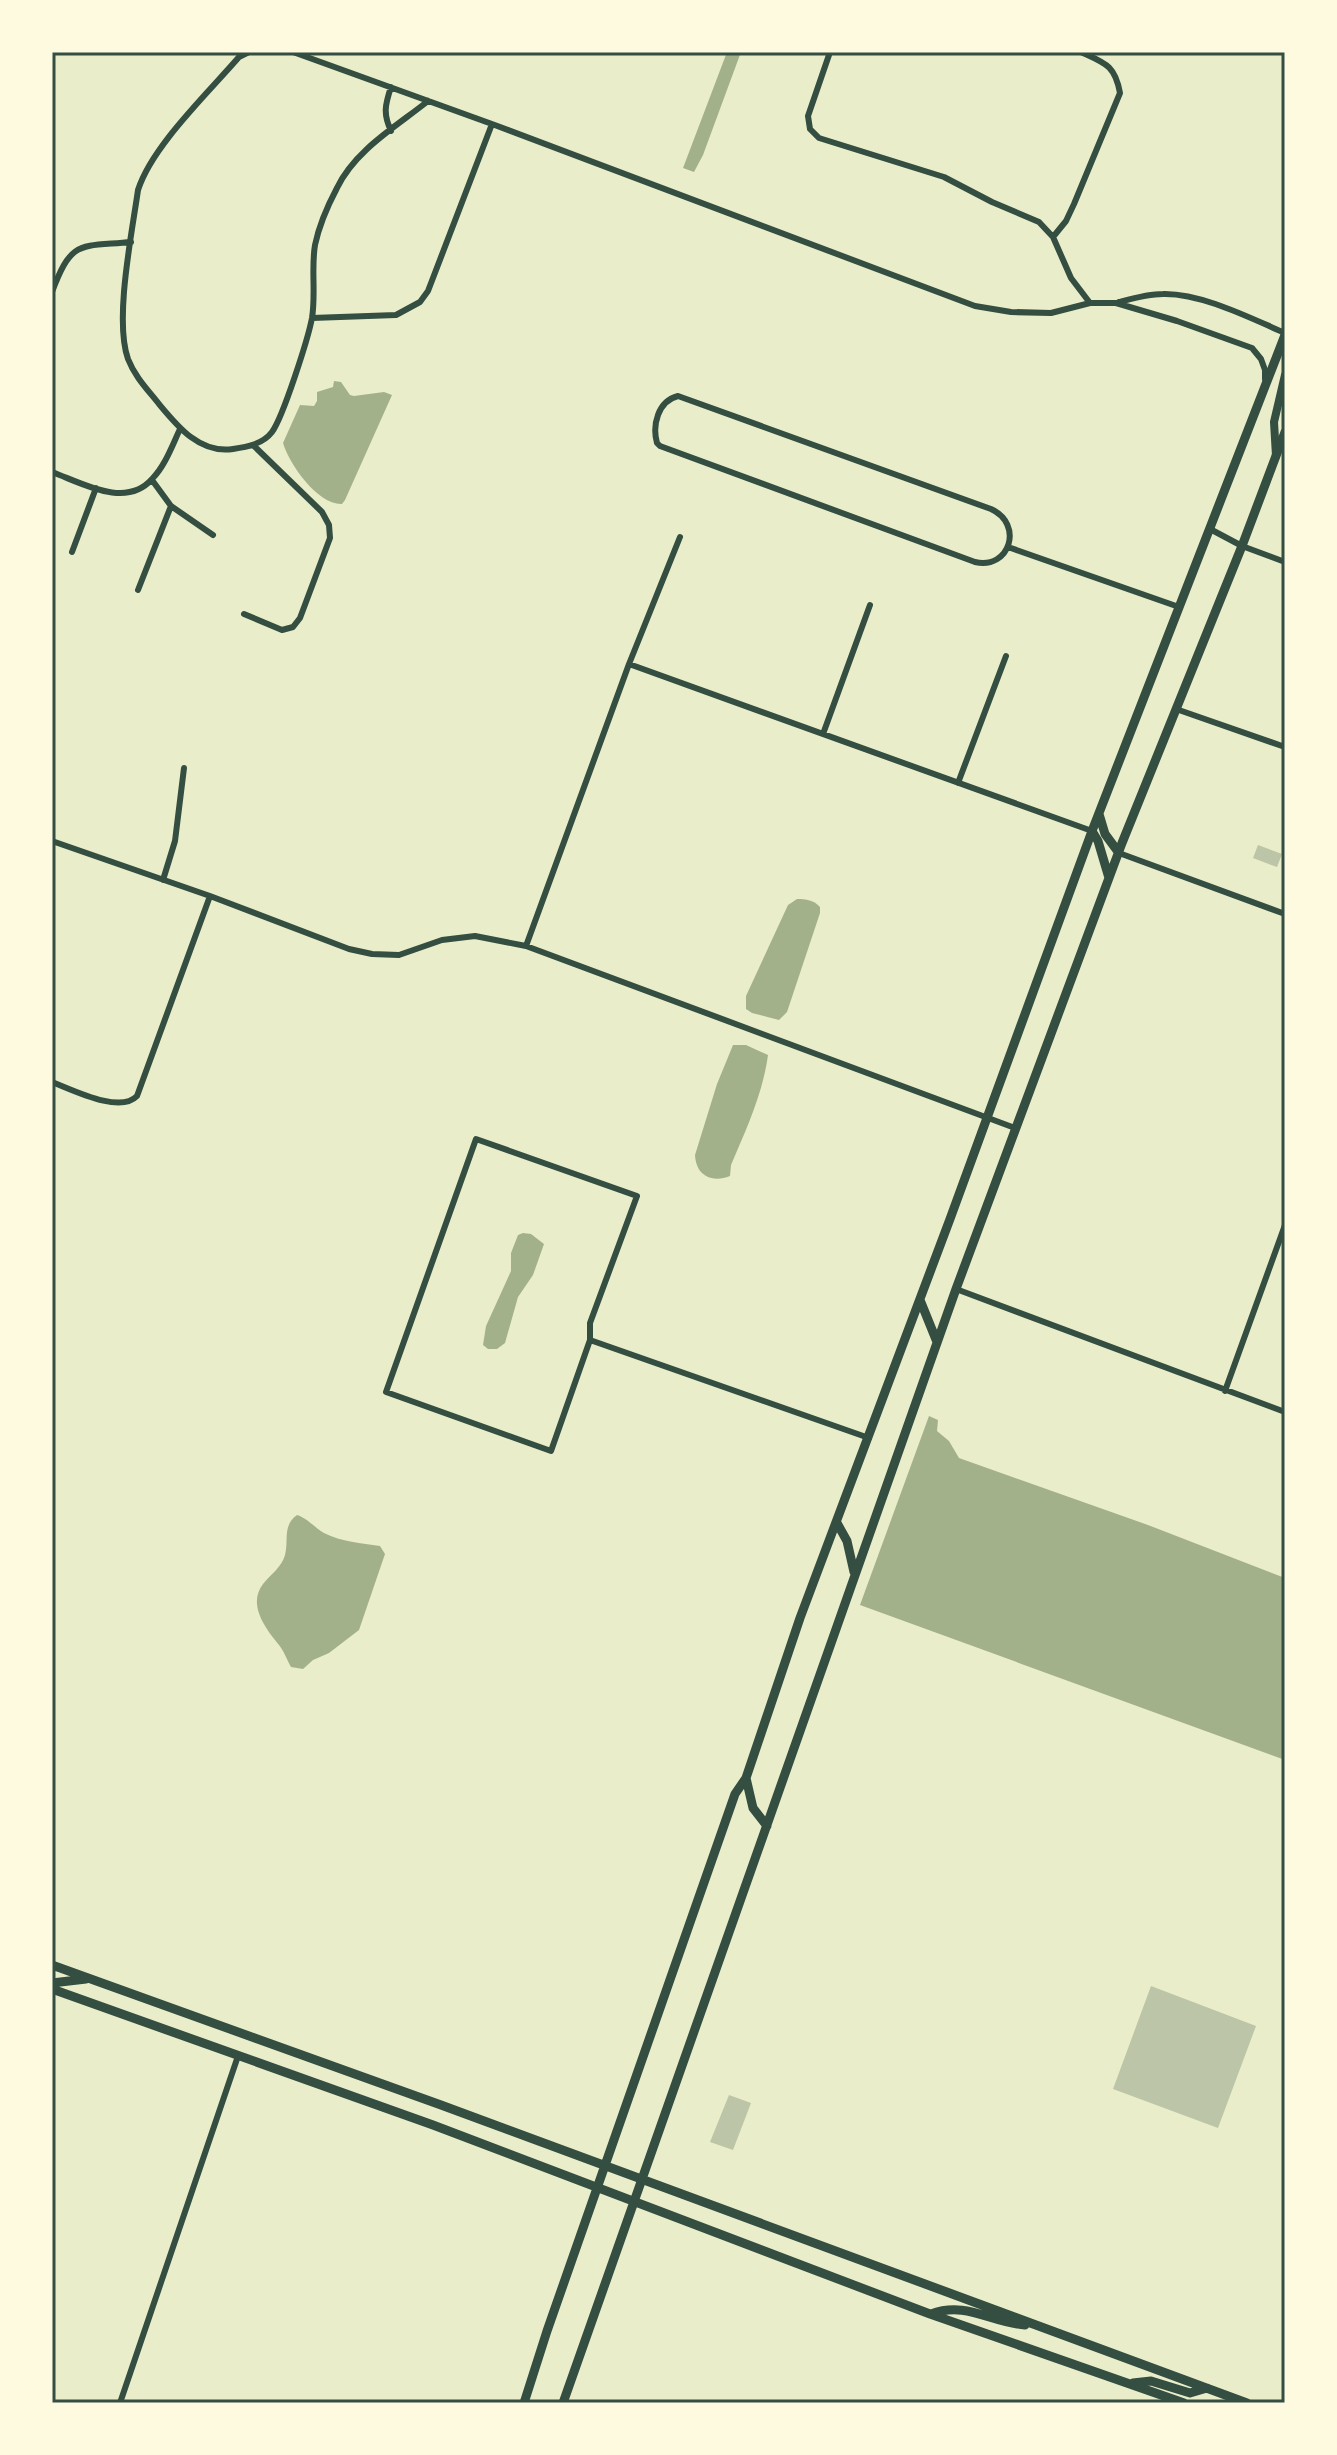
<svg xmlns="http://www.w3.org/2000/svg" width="1337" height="2455" font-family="'DM Sans',sans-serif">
  <rect width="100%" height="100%" fill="#e9edc9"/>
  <path fill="#a3b18a" d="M727,52h14l-38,103 -9,17 -11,-4z
    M334,381l7,1 9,13 4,1 30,-4 8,3 -47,105 -3,4c-24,1 -53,-40 -59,-61l17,-38 14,1 3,-5v-9l16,-5z
    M797,899c9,0 17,1 23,8v6l-33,99 -8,8 -27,-7 -6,-4v-13l42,-91z
    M733,1045h13l22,10c-5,38 -22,75 -37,110l-1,11c-18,7 -34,0 -35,-21l22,-71z
    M523,1233l8,1 13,10 -11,31 -15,22 -13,46 -8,6h-9l-5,-4 3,-19 25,-55v-18l7,-18z
    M929,1416l9,4 -1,11 12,10 10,17 189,67 137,53v182l-425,-155z
    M297,1515c10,3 17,12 27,18 18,9 37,10 56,13l5,8 -26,76 -30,23 -16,7 -10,9 -12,-2c-4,-7 -7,-16 -12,-22 -13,-16 -32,-40 -16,-61 7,-9 19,-17 22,-29 4,-15 -3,-29 12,-40z"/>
  <path fill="#bcc5a7" d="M1258,845l24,9 -5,13 -24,-9z
    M1151,1986l105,40 -38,102 -105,-39z
    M729,2095l22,8 -18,47 -23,-8z"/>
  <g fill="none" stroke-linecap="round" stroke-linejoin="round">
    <path stroke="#344e41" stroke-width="6" d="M249,52l-10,5c-31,36 -87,89 -101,133 -6,43 -24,130 -10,169 7,18 20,31 31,45 19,23 41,50 74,45 14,-2 30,-5 39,-17 11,-15 36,-93 40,-114 4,-24 -1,-50 3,-73 4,-19 13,-40 22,-57 18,-38 60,-62 91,-87
      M293,52l199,72 483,182 36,6 40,1 39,-10h26l61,18 75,27 9,11 4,11v9
      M830,52l-22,64 2,13 9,9 125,39 48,25 47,20 14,15 13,-16 8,-17 46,-111c-5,-28 -15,-30 -39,-41
      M391,131c-8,-17 -6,-26 0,-44
      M1053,237l18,41 19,25
      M52,292c20,-53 27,-45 79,-50
      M1119,302c15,-4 29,-8 44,-8 38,-1 87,24 122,39
      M312,318l84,-3 24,-13 8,-11 64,-167
      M678,396l313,113c33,15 19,61 -16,53l-315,-116 -3,-3c-5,-18 1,-42 21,-47z
      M52,472c30,11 74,37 100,7 13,-13 20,-33 28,-50
      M171,506l42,29
      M1210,529l32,17 43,16
      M1008,547l171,60
      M72,552l24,-64
      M138,590l33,-84 -19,-26
      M244,614l38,16 11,-3 7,-9 30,-80 -1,-13 -7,-13 -69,-67
      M629,664l463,167
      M1176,709l109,38
      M823,734l47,-129
      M958,783l48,-127
      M52,841l158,55 -73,200c-17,18 -64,-6 -85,-14
      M1119,853l166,61
      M163,880l12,-39 9,-73
      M210,896l139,53 23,5 27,1 43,-15 33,-4 51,10 489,182
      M526,946l103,-282 51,-127
      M476,1139l161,57 -47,127v17l-39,111 -165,-59z
      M956,1289l329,123
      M590,1340l279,98
      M1225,1391l60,-166
      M120,2403l118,-347"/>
    <path stroke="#344e41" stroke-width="8" d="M1276,456l-2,-34 11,-47"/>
    <path stroke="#344e41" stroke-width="9" d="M1099,814l6,20 14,19
      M1092,831l6,10 11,37
      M920,1300l17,42
      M837,1523l10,18 7,31
      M746,1778l7,30 14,18
      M52,1965l389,140 806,298
      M52,1983l34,-4
      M52,1989l381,136 497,189 254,89
      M931,2314c35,-13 59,8 94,11
      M1133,2383l18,-2 39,12 17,-5
      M524,2403l23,-72 188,-537 11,-16 54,-160 150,-399 142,-388 193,-496
      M563,2403l393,-1114 166,-446 120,-297 43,-114"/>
  </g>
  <rect width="1337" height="2455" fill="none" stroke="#fefae0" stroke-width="108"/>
  <rect x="54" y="54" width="1229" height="2347" fill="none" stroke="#344e41" stroke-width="3"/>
</svg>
